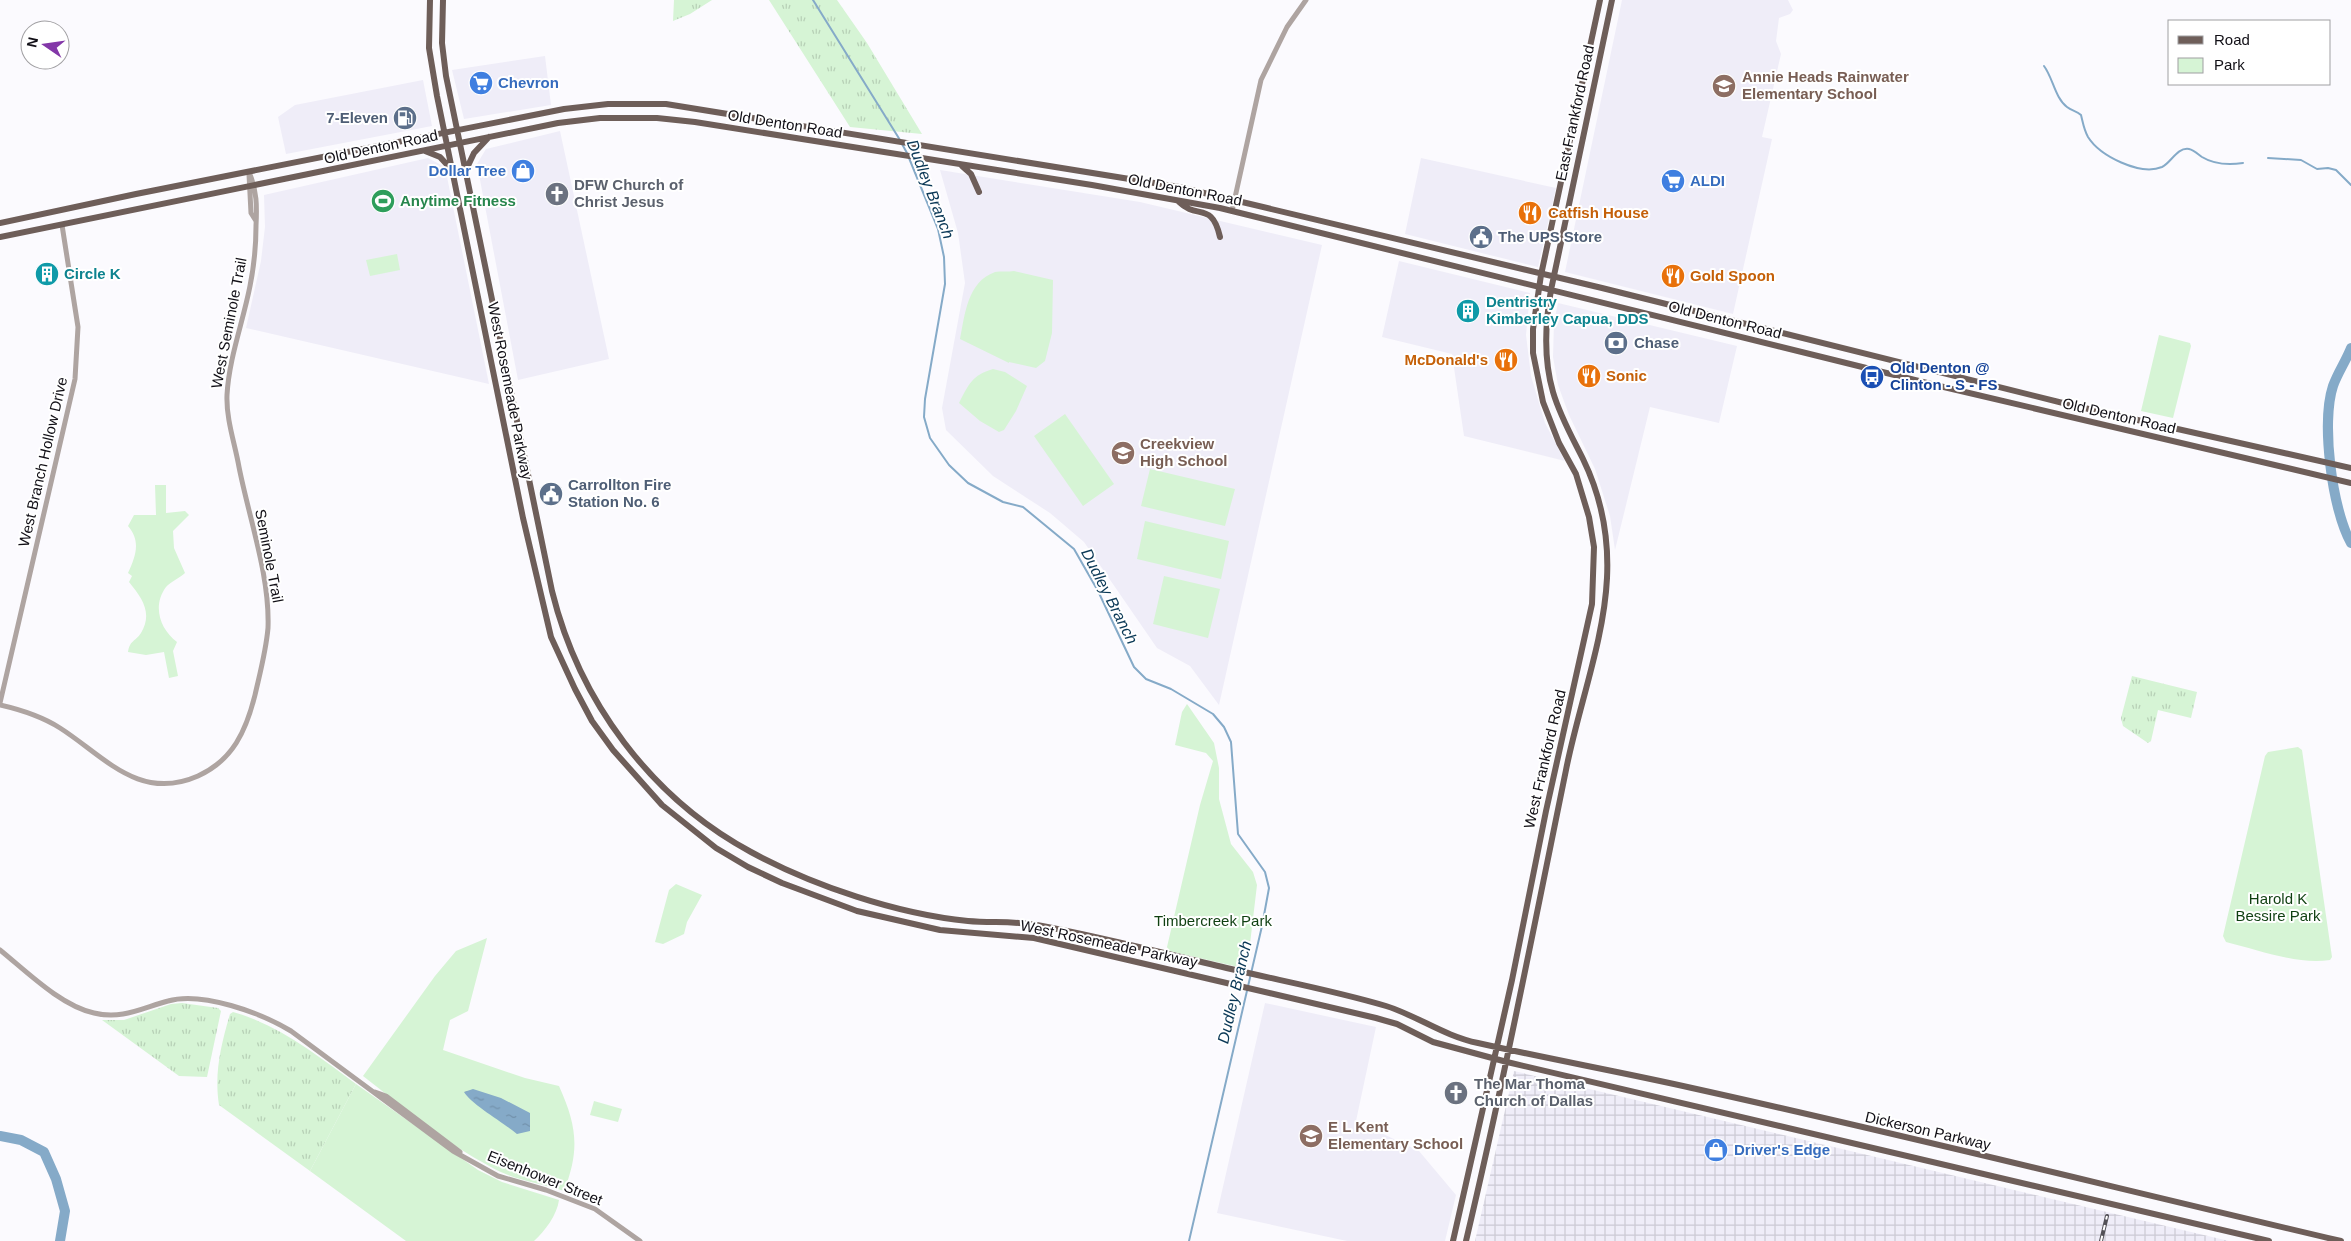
<svg xmlns="http://www.w3.org/2000/svg" width="2351" height="1241" font-family="Arial,sans-serif">
  <defs>
    <pattern id="industrial-grid" width="8" height="8" patternUnits="userSpaceOnUse" patternTransform="scale(1.25)"><rect width="8" height="8" fill="#efedf8"/><path d="M0 4h8M4 0v8" fill="none" stroke="#cccad4"/></pattern>
    <pattern id="grass-tufts" width="24" height="20" patternUnits="userSpaceOnUse" patternTransform="scale(1.25)"><rect width="24" height="20" fill="#d6f4d5"/><path d="M3 7l-1-3M5 7V3M7 7l1-3M15 17l-1-3M17 17v-4M19 17l1-3" fill="none" stroke="#b7d0b6"/></pattern>
    <pattern id="water-ripples" width="26" height="14" patternUnits="userSpaceOnUse" patternTransform="scale(1.25)"><rect width="26" height="14" fill="#85aac8"/><path d="M2 4q2-2 4 0t4 0M15 11q2-2 4 0t4 0" fill="none" stroke="#7291ab"/></pattern>
  </defs>
  <rect width="100%" height="100%" fill="#fbfafe"/>
  <path fill="#efedf8" d="M1622,0h166l5,10 -3,4 -11,4 -3,23 5,13 -19,83 10,2 -39,175 -168,-42z
    M545,56l6,49 -87,14 -12,-49z
    M423,80l9,46 -146,28 -8,-37 17,-12z
    M560,131l49,228 -91,21 -41,-216 9,-15z
    M428,158l17,9 44,217 -243,-56 15,-67 4,-34 -1,-32z
    M1421,158l135,30 -18,79 -133,-33z
    M940,170l200,32 182,43 -103,460 -29,-39 -33,-18 -73,-106 -34,-29 -57,-37 -47,-46 -4,-22 23,-125 -7,-50z
    M1399,261l131,32 -4,42 5,41 14,47 20,38 -101,-25 -12,-82 -70,-17z
    M1558,303l179,43 -18,77 -69,-16 -35,143 -5,-34 -15,-47 -26,-54 -11,-30 -5,-28 1,-35z
    M1265,1003l111,24 -20,94 63,30 37,44 -11,46h-98l-130,-28z"/>
  <path fill="url(#industrial-grid)" d="M1514,1071l715,170h-754z"/>
  <path fill="url(#grass-tufts)" d="M674,0h38l-22,14 -17,7z
    M769,0h68l30,43 55,91 -72,-7z
    M2132,676l65,16 -6,26 -33,-8 -7,31 -3,2 -25,-17 -2,-8z
    M182,1003l36,5 3,3 -14,66 -28,-1 -77,-56h22l47,-16z
    M233,1012c47,13 85,44 123,72l-46,87 -91,-66c-5,-32 2,-60 11,-91z"/>
  <path fill="#d6f4d5" d="M397,254l3,16 -30,6 -4,-16z
    M1014,271l39,9 -1,53 -7,28 -9,7 -27,-6v1l-49,-24c5,-24 7,-57 35,-67 5,-1 14,0 19,-1z
    M2159,335l31,8 1,3 -18,72 -32,-7z
    M993,369l12,3 22,14 -11,25 -12,19 -5,2 -19,-11 -21,-18c10,-19 13,-28 34,-34z
    M1065,414l49,70 -31,22 -49,-70z
    M1150,469l85,20 -10,37 -84,-20z
    M155,485h11v28l19,-2 4,4 -16,16 1,17 11,25c-5,5 -15,9 -19,14 -14,19 -6,42 11,55l-4,9 5,25 -9,2 -5,-26 -18,3 -18,-3c2,-12 7,-10 13,-19 12,-20 1,-35 -12,-51l3,-6 -4,-3c8,-17 13,-32 0,-47l6,-11h22z
    M1145,521l84,20 -8,38 -84,-20z
    M1164,576l56,13 -12,49 -55,-14z
    M1187,704l27,39 5,25v31l12,45 22,28 4,13 -10,84 -78,-18 -2,-4 33,-142 13,-44 -7,-8 -31,-8 7,-33z
    M2298,747l4,3 30,207 -2,3c-33,5 -71,-10 -104,-18l-3,-6 42,-180 3,-4z
    M676,884l26,11 -15,27 -3,12 -21,10 -8,-2 14,-52z
    M487,938l-19,73 -18,9 -7,30 82,28 34,8c18,40 21,64 5,105 -24,-8 -51,-11 -73,-24 -46,-24 -87,-59 -128,-91l72,-100 21,-25z
    M356,1084l122,86 24,12 57,18c-2,15 -14,31 -25,41h-128l-96,-70z
    M594,1101l28,8 -4,13 -28,-7z"/>
  <path fill="url(#water-ripples)" d="M473,1089l28,9 29,15v18l-13,3c-13,-11 -46,-30 -53,-42z"/>
  <g fill="none" stroke-linecap="round" stroke-linejoin="round">
    <path stroke="#85aac8" stroke-width="2" d="M813,0l87,140
      M2044,66c9,12 11,32 23,41 5,4 10,4 14,8 2,8 3,15 7,22 12,19 52,39 74,30 9,-4 15,-20 27,-18 5,1 10,6 13,8 13,8 27,8 41,6
      M902,144l5,9
      M909,158l29,71 6,28 1,27 -20,115 -1,18 6,21 19,27 19,18 35,19 20,5 51,42 24,42 36,76 12,12 25,10 42,25 11,13 7,15 7,92 27,38 4,16 -7,38 -73,315
      M2268,158l33,2 16,9 11,-1 8,2 15,15"/>
    <path stroke="#85aac8" stroke-width="10" d="M2351,348c-5,13 -13,24 -18,38 -12,36 -1,124 18,157
      M0,1136l21,4 23,12 12,27 9,32 -5,30"/>
    <path stroke="#aea4a1" stroke-width="5" d="M249,174l2,39 5,8
      M1232,211l29,-131 26,-53 19,-27
      M0,703l75,-324 3,-52 -16,-102
      M0,705c22,5 41,11 60,23 44,28 79,74 138,48 35,-16 48,-45 57,-81 5,-22 11,-44 13,-67 2,-52 -19,-110 -29,-161 -4,-23 -13,-48 -12,-72 2,-37 16,-73 23,-109 4,-20 6,-40 6,-60 1,-20 1,-35 -7,-54
      M0,950c26,21 61,56 94,63 28,7 48,-5 74,-12 34,-10 93,12 123,30l162,120 45,25 48,14 49,19 45,32
      M375,1092l11,4 74,56"/>
    <path stroke="#6e5e59" stroke-width="6" d="M430,0l-1,48 8,48 86,422 28,119 24,52 17,32 21,29 49,55 54,43 32,19 34,16 75,28 83,19 94,8 342,80 21,6 36,18 74,20 762,179
      M443,0l-1,43 4,33 106,515c27,110 99,207 199,261 63,34 146,62 217,69 23,2 46,0 69,4 65,12 130,29 194,44 51,12 105,22 155,37 32,10 58,30 92,37 71,16 143,29 214,45 217,48 432,102 649,153
      M425,151l15,6 11,12
      M962,166l9,8 8,18
      M466,170l8,-17 15,-16
      M1179,202c18,18 33,-1 41,35
      M0,223l136,-29 428,-85 44,-5h58l513,83 423,101 469,117 280,63
      M0,237l558,-114 42,-5h57l38,4 397,63 128,23 711,176 420,99
      M1453,1241l59,-261 34,-169 46,-207 2,-57 -5,-30 -13,-43 -17,-31 -16,-41 -10,-49v-24l8,-54 59,-275
      M1466,1241c37,-156 68,-314 100,-471 12,-62 38,-129 41,-192 2,-41 -6,-82 -24,-119 -11,-22 -23,-43 -30,-67 -10,-34 -8,-68 -2,-102l61,-290"/>
    <g stroke="#535157" stroke-width="4">
      <path id="rail" d="M2101,1241l6,-25"/>
    </g>
    <use href="#rail" stroke="#fff" stroke-width="2" stroke-dasharray="5.5" stroke-linecap="butt"/>
  </g>
  <defs>
    <g id="supermarket-disc" transform="scale(1.25)"><circle r="9.5" fill="#3f7fe0" stroke="#fff"/><path d="M-6-5.5h2.5l.6 2H6L4.5 2H-2.5L-4.4-4H-6ZM-1.5 3.2a1.3 1.3 0 1 0 .1 0ZM3 3.2a1.3 1.3 0 1 0 .1 0Z" fill="#fff"/></g>
    <g id="school-disc" transform="scale(1.25)"><circle r="9.5" fill="#8d6e63" stroke="#fff"/><path d="M0-5L7-2L0 1L-7-2ZM-4 1L0 2.5L4 1V4Q0 6-4 4Z" fill="#fff"/></g>
    <g id="fuel-disc" transform="scale(1.25)"><circle r="9.5" fill="#5c6f8a" stroke="#fff"/><path d="M-5.5-6h7V0h2V4h1.3V-2.5L3-4.5l.8-.8L6-3V5H2.5V1h-1V6h-7ZM-4.2-4.7v3.2H.2V-4.7Z" fill="#fff"/></g>
    <g id="shop-disc" transform="scale(1.25)"><circle r="9.5" fill="#3f7fe0" stroke="#fff"/><path d="M-5-2.5h2.3a2.7 3.5 0 0 1 5.4 0H5L5.5 6h-11ZM-1.5-2.5h3a1.5 2.3 0 0 0-3 0Z" fill="#fff"/></g>
    <g id="church-disc" transform="scale(1.25)"><circle r="9.5" fill="#6b7280" stroke="#fff"/><path d="M-1.2-6h2.4v3.5h3.3v2.4h-3.3V6h-2.4V-.1h-3.3v-2.4h3.3Z" fill="#fff"/></g>
    <g id="stadium-disc" transform="scale(1.25)"><circle r="9.5" fill="#2e9e5b" stroke="#fff"/><path d="M0-5a6.5 5 0 1 0 0 10a6.5 5 0 1 0 0-10ZM-3.5-1.8h7v3.6h-7Z" fill="#fff"/></g>
    <g id="restaurant-disc" transform="scale(1.25)"><circle r="9.5" fill="#e8710a" stroke="#fff"/><path d="M-5-6h1v4h1v-4h1v4h1v-4h1v5L-1.5 .5V6h-2V.5L-5-1ZM5-6V6H3V1.5H1.5Q1.5-4 5-6Z" fill="#fff"/></g>
    <g id="civic-disc" transform="scale(1.25)"><circle r="9.5" fill="#5c6f8a" stroke="#fff"/><path d="M-.6-6.5H3V-4.5H.6V-3L4-1V1h2V6H-6V1h2V-1L-.6-3ZM-1.2 2.5V6h2.4V2.5Z" fill="#fff"/></g>
    <g id="building-disc" transform="scale(1.25)"><circle r="9.5" fill="#0f9aa8" stroke="#fff"/><path d="M-4-6H4V6H1V3H-1V6H-4ZM-2.5-4.3h1.7v1.8h-1.7ZM.8-4.3h1.7v1.8H.8ZM-2.5-1h1.7V.8h-1.7ZM.8-1h1.7V.8H.8Z" fill="#fff"/></g>
    <g id="bank-disc" transform="scale(1.25)"><circle r="9.5" fill="#5c6f8a" stroke="#fff"/><path d="M-6-4H6V4H-6ZM0-2.3a2.3 2.3 0 1 0 0 4.6a2.3 2.3 0 1 0 0-4.6Z" fill="#fff"/></g>
    <g id="bus-disc" transform="scale(1.25)"><circle r="9.5" fill="#1a4fb4" stroke="#fff"/><path d="M-5-6H5V4H4V6H2V4H-2V6H-4V4H-5ZM-3.5-4V0h7V-4ZM-3.5 1.2v1.5H-2V1.2ZM2 1.2v1.5H3.5V1.2Z" fill="#fff"/></g>
  </defs>
  <g fill-rule="evenodd">
    <use href="#supermarket-disc" x="481" y="83"/>
    <use href="#school-disc" x="1724" y="86"/>
    <use href="#fuel-disc" x="405" y="118"/>
    <use href="#shop-disc" x="523" y="171"/>
    <use href="#supermarket-disc" x="1673" y="181"/>
    <use href="#church-disc" x="557" y="194"/>
    <use href="#stadium-disc" x="383" y="201"/>
    <use href="#restaurant-disc" x="1530" y="213"/>
    <use href="#civic-disc" x="1481" y="237"/>
    <use href="#building-disc" x="47" y="274"/>
    <use href="#restaurant-disc" x="1673" y="276"/>
    <use href="#building-disc" x="1468" y="311"/>
    <use href="#bank-disc" x="1616" y="343"/>
    <use href="#restaurant-disc" x="1506" y="360"/>
    <use href="#restaurant-disc" x="1589" y="376"/>
    <use href="#bus-disc" x="1872" y="377"/>
    <use href="#school-disc" x="1123" y="453"/>
    <use href="#civic-disc" x="551" y="494"/>
    <use href="#church-disc" x="1456" y="1093"/>
    <use href="#school-disc" x="1311" y="1136"/>
    <use href="#shop-disc" x="1716" y="1150"/>
  </g>
  <g text-anchor="middle" stroke-width="4" stroke-linejoin="round" paint-order="stroke">
    <g font-size="15" font-weight="bold" fill="#785e54" stroke="#fff" text-anchor="start">
      <text x="1742" y="82">Annie Heads Rainwater<tspan x="1742" dy="17">Elementary School</tspan></text>
      <text x="1140" y="449">Creekview<tspan x="1140" dy="17">High School</tspan></text>
      <text x="1328" y="1132">E L Kent<tspan x="1328" dy="17">Elementary School</tspan></text>
    </g>
    <g font-size="15" font-weight="bold" fill="#366cbe" stroke="#fff" text-anchor="start">
      <text x="498" y="88">Chevron</text>
      <text x="506" y="176" text-anchor="end">Dollar Tree</text>
      <text x="1690" y="186">ALDI</text>
      <text x="1734" y="1155">Driver's Edge</text>
    </g>
    <g font-size="15" fill="#110f16" stroke="#fff">
      <text transform="translate(1575 113) rotate(-78)" y="5">East Frankford Road</text>
      <text transform="translate(785 124) rotate(9)" y="5">Old Denton Road</text>
      <text transform="translate(381 147) rotate(-12)" y="5">Old Denton Road</text>
      <text transform="translate(1185 190) rotate(11)" y="5">Old Denton Road</text>
      <text transform="translate(1725 320) rotate(14)" y="5">Old Denton Road</text>
      <text transform="translate(229 323) rotate(-79)" y="5">West Seminole Trail</text>
      <text transform="translate(510 391) rotate(79)" y="5">West Rosemeade Parkway</text>
      <text transform="translate(2119 416) rotate(13)" y="5">Old Denton Road</text>
      <text transform="translate(43 462) rotate(-77)" y="5">West Branch Hollow Drive</text>
      <text transform="translate(269 556) rotate(79)" y="5">Seminole Trail</text>
      <text transform="translate(1545 759) rotate(-77)" y="5">West Frankford Road</text>
      <text transform="translate(1109 944) rotate(12)" y="5">West Rosemeade Parkway</text>
      <text transform="translate(1928 1131) rotate(13)" y="5">Dickerson Parkway</text>
      <text transform="translate(545 1178) rotate(22)" y="5">Eisenhower Street</text>
    </g>
    <g font-size="15" font-weight="bold" fill="#4e5e75" stroke="#fff" text-anchor="start">
      <text x="388" y="123" text-anchor="end">7-Eleven</text>
      <text x="1498" y="242">The UPS Store</text>
      <text x="1634" y="348">Chase</text>
      <text x="568" y="490">Carrollton Fire<tspan x="568" dy="17">Station No. 6</tspan></text>
    </g>
    <g font-size="15" font-weight="bold" fill="#5b616d" stroke="#fff" text-anchor="start">
      <text x="574" y="190">DFW Church of<tspan x="574" dy="17">Christ Jesus</tspan></text>
      <text x="1474" y="1089">The Mar Thoma<tspan x="1474" dy="17">Church of Dallas</tspan></text>
    </g>
    <g font-size="15" font-weight="bold" fill="#27864d" stroke="#fff" text-anchor="start">
      <text x="400" y="206">Anytime Fitness</text>
    </g>
    <g font-size="15" font-weight="bold" fill="#c56008" stroke="#fff" text-anchor="start">
      <text x="1548" y="218">Catfish House</text>
      <text x="1690" y="281">Gold Spoon</text>
      <text x="1488" y="365" text-anchor="end">McDonald's</text>
      <text x="1606" y="381">Sonic</text>
    </g>
    <g font-size="15" font-weight="bold" fill="#0d838f" stroke="#fff" text-anchor="start">
      <text x="64" y="279">Circle K</text>
      <text x="1486" y="307">Dentristry<tspan x="1486" dy="17">Kimberley Capua, DDS</tspan></text>
    </g>
    <g font-size="15" font-weight="bold" fill="#164399" stroke="#fff" text-anchor="start">
      <text x="1890" y="373">Old Denton @<tspan x="1890" dy="17">Clinton - S - FS</tspan></text>
    </g>
    <g font-size="15" fill="#0f3f11" stroke="#fff">
      <text x="2278" y="904">Harold K<tspan x="2278" dy="17">Bessire Park</tspan></text>
      <text x="1213" y="926">Timbercreek Park</text>
    </g>
    <g font-size="16" font-style="italic" fill="#0a3856" stroke="#fff">
      <text transform="translate(931 189) rotate(69)" y="6">Dudley Branch</text>
      <text transform="translate(1110 596) rotate(63)" y="6">Dudley Branch</text>
      <text transform="translate(1234 992) rotate(-77)" y="6">Dudley Branch</text>
    </g>
  </g>
  <rect x="2168" y="20" width="162" height="65" fill="#ffffff" stroke="#a09fa2"/>
  <rect x="2178" y="36" width="25" height="8" fill="#6e5e59" stroke="#a09fa2"/>
  <text x="2214" y="45" font-size="15" fill="#110f16">Road</text>
  <rect x="2178" y="58" width="25" height="15" fill="#d6f4d5" stroke="#a09fa2"/>
  <text x="2214" y="70" font-size="15" fill="#110f16">Park</text>
  <g transform="translate(45 45) rotate(283)"><circle r="24" fill="#ffffff" stroke="#a09fa2"/>
  <path d="M0-4L9 19L0 12L-9 19Z" fill="#8337a8"/>
  <text y="-8" font-size="14" font-weight="bold" text-anchor="middle" fill="#110f16">N</text>
  </g>
</svg>
